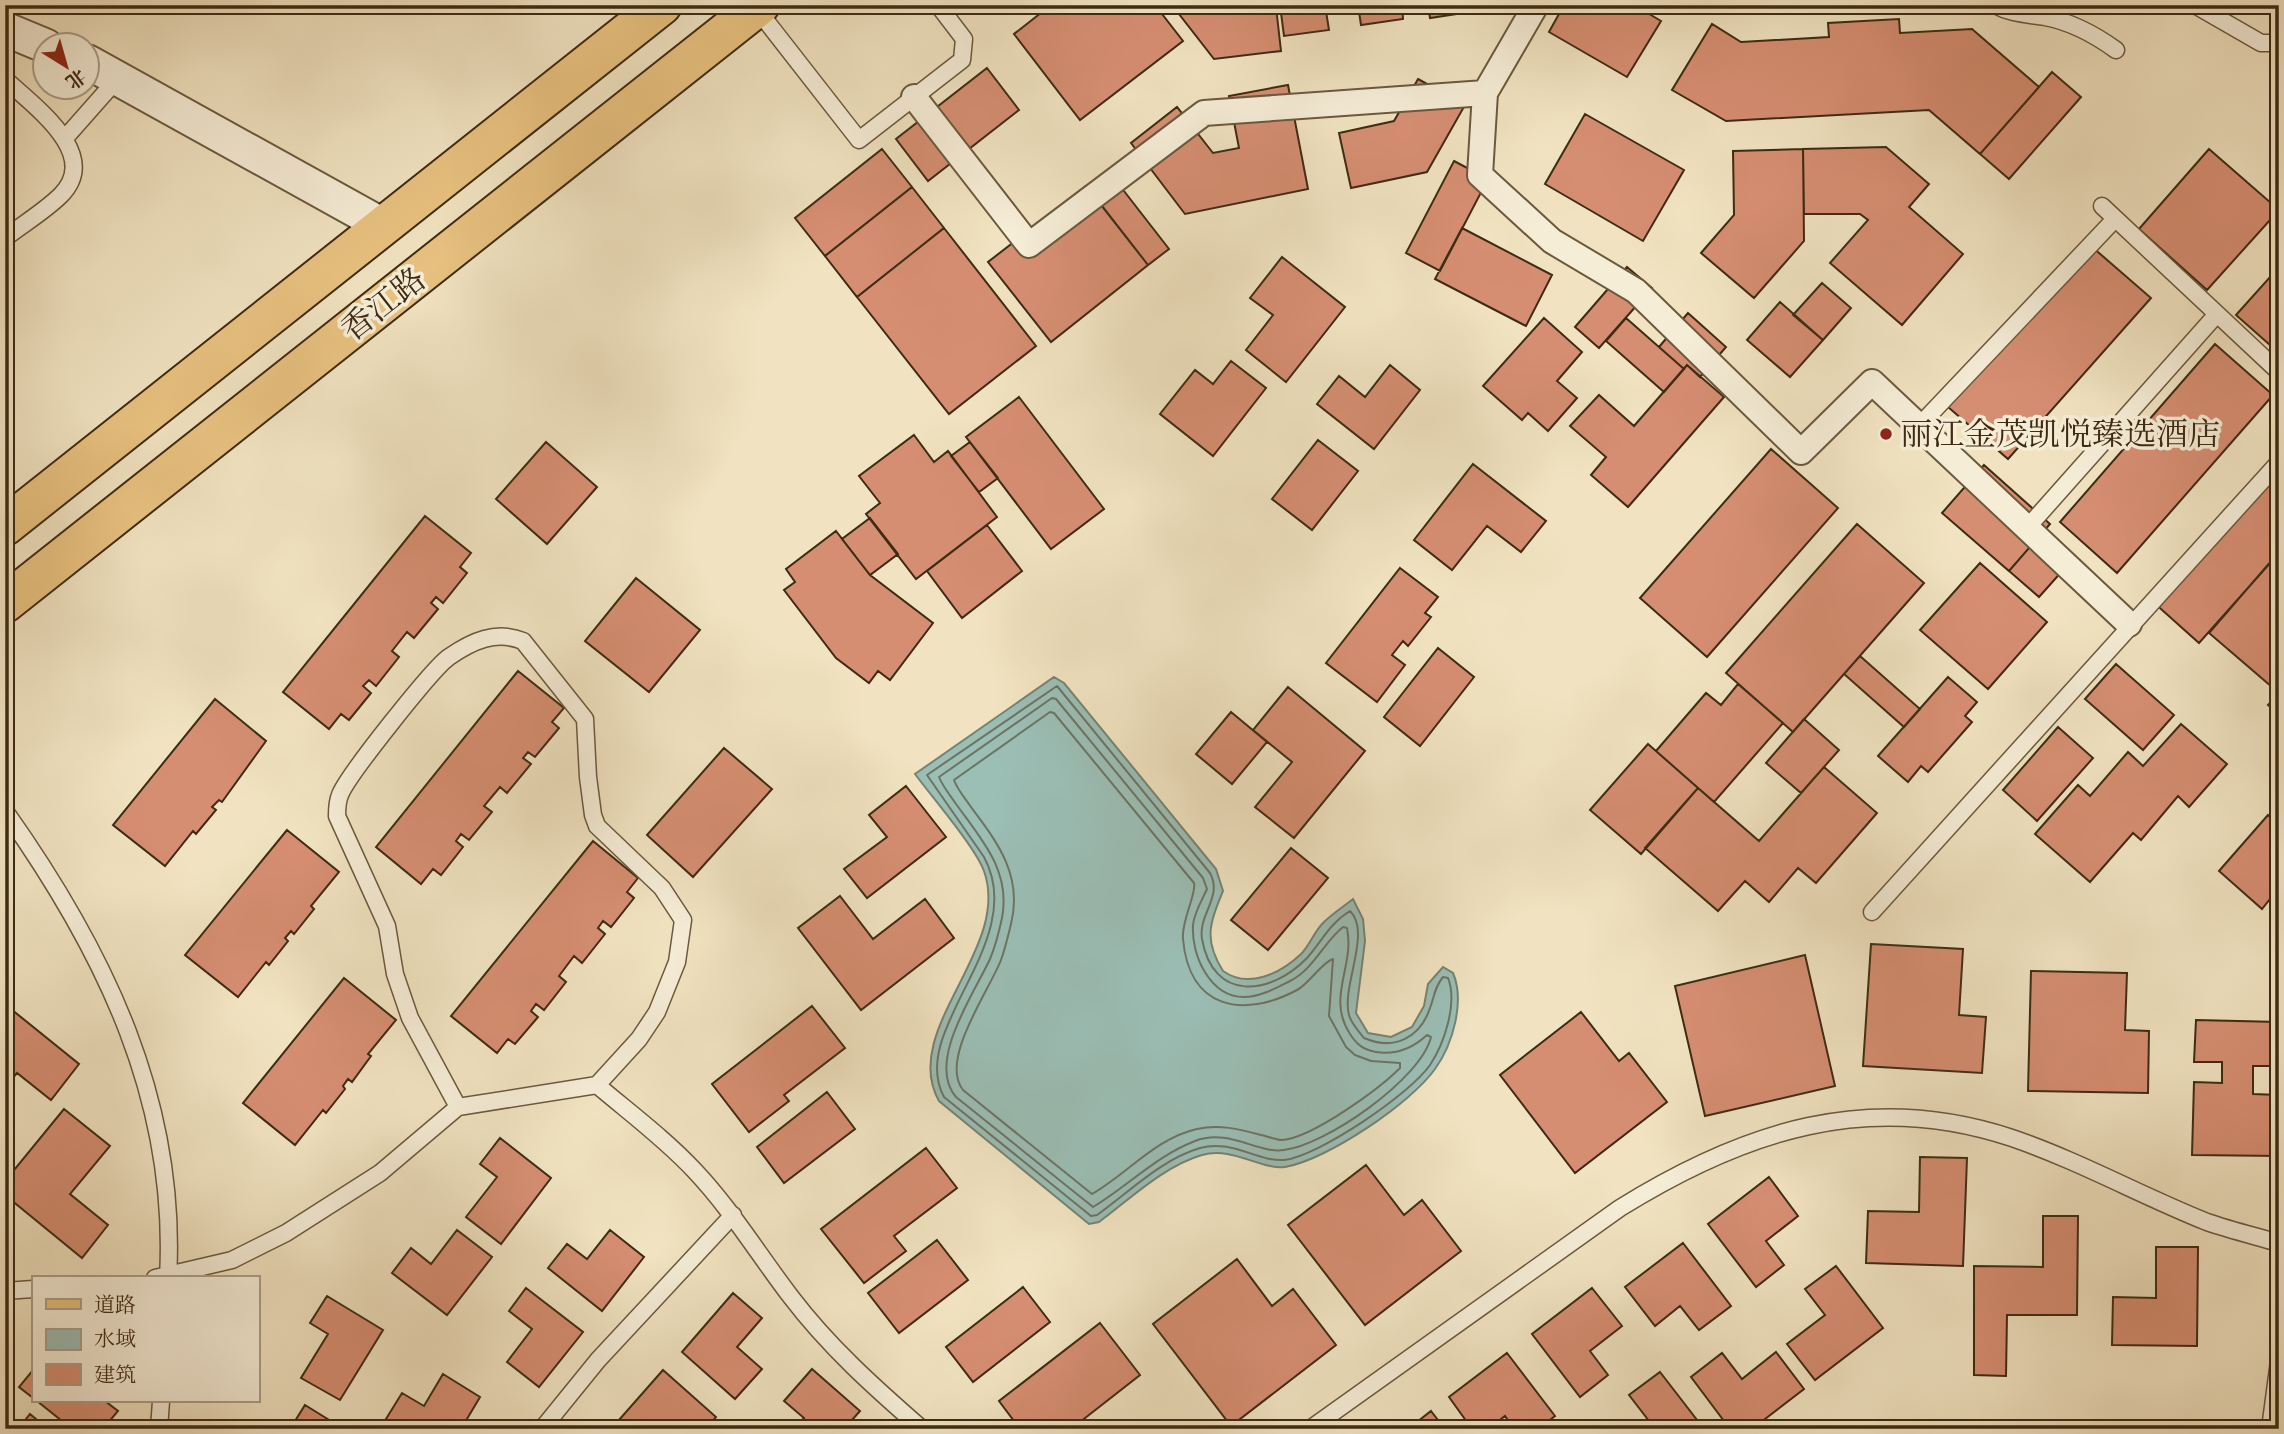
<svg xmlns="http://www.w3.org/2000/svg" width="2284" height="1434" font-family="'EB Garamond','Noto Serif SC',serif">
  <rect width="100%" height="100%" fill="#f1e3c1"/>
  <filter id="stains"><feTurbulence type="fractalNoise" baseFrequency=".00286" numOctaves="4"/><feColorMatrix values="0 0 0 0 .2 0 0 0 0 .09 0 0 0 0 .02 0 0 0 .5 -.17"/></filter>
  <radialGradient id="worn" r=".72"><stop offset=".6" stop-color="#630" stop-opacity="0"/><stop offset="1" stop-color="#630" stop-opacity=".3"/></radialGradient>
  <path fill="#9bbeb5" stroke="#768374" stroke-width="2" d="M1054,677l10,6 152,186 7,22c-13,32 -20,48 0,80 25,18 57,3 78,-17 9,-9 13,-22 22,-31 9,-9 20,-16 30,-24l10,20 2,22 -9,72 12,20 23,4 21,-10 12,-21 4,-22 15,-17 10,6c12,28 0,71 -18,96 -24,34 -108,91 -150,98 -24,3 -53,-21 -83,-12 -38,11 -72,44 -103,67l-10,2 -150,-123c-40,-71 73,-152 45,-230 -9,-24 -52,-74 -69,-97z"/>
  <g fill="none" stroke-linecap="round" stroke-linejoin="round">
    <path stroke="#6c7464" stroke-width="2" d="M1057,686l153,187c13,24 -12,41 -8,66 11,63 68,57 105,19 15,-17 23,-35 43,-47 22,21 -9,76 -1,104 2,8 10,17 15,23 30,13 56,0 66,-30 5,-13 4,-20 13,-31l5,1c10,25 -4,66 -18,87 -20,29 -111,91 -146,95 -26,2 -52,-21 -84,-12 -38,11 -71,44 -103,67l-6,1 -147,-119c-37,-68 86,-155 40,-240l-57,-82z
      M1052,698l4,1 147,179 4,11c-5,11 -13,24 -14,36 -2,30 17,72 51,72 16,0 32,-9 46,-16 24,-12 33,-38 53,-54l4,1c8,39 -21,69 3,106 7,11 14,16 26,18 19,3 37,-4 51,-17l4,2c-10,42 -105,108 -147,113 -26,4 -55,-22 -89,-9 -39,15 -67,45 -102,66l-137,-110c-30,-35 18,-103 34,-138 5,-12 9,-27 12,-41 9,-47 -20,-78 -46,-114 -6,-9 -13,-17 -17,-27z
      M1050,712l4,1 140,170c3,10 -13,38 -11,56 6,70 60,80 114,51 13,-7 24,-27 36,-31l-4,57 17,31 9,8 16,6 29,2v5c-21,21 -88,70 -118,72 -6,0 -15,-4 -21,-5 -22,-6 -42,-11 -64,-6 -41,9 -70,45 -105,65l-129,-104c-24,-30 26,-99 38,-130 4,-11 7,-24 10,-36 12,-48 -13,-81 -40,-117 -6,-9 -14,-18 -17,-27z"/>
  </g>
  <path fill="#d68e72" stroke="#3e2b13" stroke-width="2" d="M1051,5h104l28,36 -103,79 -66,-86z
    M1172,5h55l5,7 44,-5 5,44 -67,8z
    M1280,5h45l4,25 -45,6z
    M1358,5h44l1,14 -42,6z
    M1428,5h35l1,8 -34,5z
    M1463,5h42l-41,8z
    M1564,5h70l27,16 -34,56 -78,-45z
    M1899,19l1,14 72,-4 67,58 -59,67 -51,-44 -203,11 -54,-31 40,-66 29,18 88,-5 -1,-14z
    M987,68l32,42 -91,71 -32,-42z
    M2052,72l29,25 -72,82 -29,-25z
    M1418,79l47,26 -38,67 -76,16 -12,-55 55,-12z
    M1288,85l20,104 -123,25 -54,-71 46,-36 36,46 26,-5 -10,-52z
    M1585,114l99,56 -41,71 -98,-57z
    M1886,147l43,37 -20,23 54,47 -61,71 -72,-62 38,-43 -8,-6h-56l-1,-65z
    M882,149l30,38 -87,69 -30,-38z
    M1803,149l1,92 -50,57 -53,-45 33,-38 -1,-64z
    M2209,149l70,61 -72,80 -68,-61z
    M1454,161l34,18 -48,92 -34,-18z
    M1117,182l52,67 -21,16 -52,-67z
    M1086,186l62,79 -97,77 -63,-80z
    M912,187l32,41 -87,69 -32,-41z
    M944,228l92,118 -87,68 -92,-117z
    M1462,228l90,47 -26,51 -91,-47z
    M2091,246l60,52 -143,161 -60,-52z
    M1282,257l63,50 -59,75 -40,-32 27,-35 -23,-17z
    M1627,267l25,21 -53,60 -24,-21z
    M2279,267v86l-43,-38z
    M1822,283l29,25 -28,32 -30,-25z
    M1780,302l43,38 -33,37 -43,-37z
    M1688,313l38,34 -26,30 -13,-12 -3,4 -25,-22z
    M1544,318l38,34 -25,29 20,17 -29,33 -20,-18 -6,7 -39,-34z
    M1626,318l58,51 -20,23 -58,-51z
    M2215,344l58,51 -156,178 -57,-51z
    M1231,361l35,27 -53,68 -53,-42 35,-44 18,14z
    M1390,365l30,25 -46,59 -57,-45 22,-28 26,21z
    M1687,365l37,32 -96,110 -37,-32 15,-18 -36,-31 29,-31 35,31z
    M1019,397l85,112 -53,40 -85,-112z
    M914,435l20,27 14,-11 49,66 -81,62 -50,-65 14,-11 -21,-27z
    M1318,440l40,31 -46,59 -40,-31z
    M546,442l51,45 -50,57 -51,-45z
    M970,442l28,36 -19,14 -28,-36z
    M1771,449l67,59 -131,149 -67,-59z
    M2279,457v96l-80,90 -47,-42z
    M1473,464l73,57 -25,31 -34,-26 -35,44 -38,-30z
    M1984,465l66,59 -41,47 -67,-58z
    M425,516l46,37 -11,14 7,6 -24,30 -7,-6 -5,6 7,6 -24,29 -7,-6 -15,19 7,6 -23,29 -7,-6 -6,6 8,7 -22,27 -8,-6 -12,15 -46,-37z
    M870,518l28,36 -28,21 -28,-36z
    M1857,524l67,59 -131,149 -67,-59z
    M987,525l35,46 -60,47 -35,-47z
    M836,531l34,44 63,48 -43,57 -12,-9 -9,12 -33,-25 -52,-68 11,-8 -9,-13z
    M2042,533l30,27 -33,37 -30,-26z
    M2273,559l6,5v129l-70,-60z
    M1980,563l67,59 -59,67 -68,-59z
    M1400,568l38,29 -13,16 6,4 -23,29 -5,-5 -11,14 13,10 -28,37 -51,-39z
    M636,578l64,52 -51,62 -64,-51z
    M1438,648l36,29 -54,69 -36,-29z
    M1860,656l60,53 -16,18 -60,-53z
    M2116,664l58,51 -31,35 -58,-51z
    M518,671l46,37 -12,14 7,6 -24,29 -7,-5 -5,6 8,6 -24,29 -7,-6 -16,19 8,6 -23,28 -8,-6 -5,7 7,6 -22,28 -8,-6 -12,15 -45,-37z
    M1948,677l29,25 -12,14 7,6 -44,50 -7,-6 -13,16 -30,-26z
    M1738,684l45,39 -69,79 -58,-51 50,-58 15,12z
    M1288,687l77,64 -71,87 -39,-31 37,-45 -39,-32z
    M2279,693v22l-11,-10z
    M215,699l51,42 -44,61 -3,-2 -7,7 4,3 -20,24 -3,-3 -28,35 -52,-41z
    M1231,712l36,30 -35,42 -36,-30z
    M1804,719l35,31 -38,43 -35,-30z
    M2181,724l46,40 -38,43 -11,-11 -37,44 -8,-7 -43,49 -55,-48 43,-49 12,11 38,-44 15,14z
    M2058,727l35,31 -56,63 -34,-31z
    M1648,744l50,44 -57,66 -51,-44z
    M724,748l48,41 -79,88 -46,-42z
    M1824,767l53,46 -61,70 -18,-15 -29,34 -24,-21 -27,30 -73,-63 53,-60 61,53z
    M906,786l40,51 -79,61 -23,-29 43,-32 -18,-22z
    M2268,815l7,6 4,-4v90l-9,-8 -8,10 -43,-38z
    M287,830l52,42 -28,34 3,3 -20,25 -3,-3 -6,7 3,3 -19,24 -3,-3 -28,35 -53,-42z
    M593,841l45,37 -11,14 7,6 -23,29 -8,-6 -5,7 7,6 -23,29 -8,-7 -15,20 7,6 -22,28 -8,-6 -5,7 7,6 -23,27 -7,-5 -11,14 -46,-37z
    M1291,848l37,30 -60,72 -37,-30z
    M840,896l33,43 52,-40 29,39 -93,72 -63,-82z
    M1871,944l92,5 -4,66 27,2 -4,56 -119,-7z
    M1805,955l30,131 -130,30 -30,-130z
    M2031,971l96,2 -2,57 24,1 -1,62 -120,-2z
    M344,978l52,42 -28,34 3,2 -19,26 -4,-3 -5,7 2,3 -19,24 -3,-3 -28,35 -52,-42z
    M6,1005l73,59 -28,36 -34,-27 -12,14z
    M812,1006l33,42 -61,47 5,6 -40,31 -37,-48z
    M1581,1012l38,49 10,-8 38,49 -92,71 -75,-98z
    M2196,1020l83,2v44h-26v28l26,1v61l-87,-1 2,-73 28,1v-21h-28z
    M827,1092l28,37 -71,54 -27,-36z
    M64,1109l46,37 -40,48 38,31 -26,33 -77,-63v-14z
    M500,1138l51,40 -50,66 -35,-27 31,-40 -17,-13z
    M926,1148l31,40 -63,48 12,15 -42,32 -43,-54z
    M1920,1157l47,1 -4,108 -97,-3 2,-52 51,1z
    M1366,1165l38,50 18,-15 39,51 -96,74 -77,-100z
    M1769,1177l29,39 -32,25 18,24 -28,22 -48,-63z
    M2043,1216h35l-1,99h-70l-1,61 -32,-1v-109l69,1z
    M457,1230l35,27 -45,58 -55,-42 19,-25 20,16z
    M610,1230l34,27 -42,54 -54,-43 19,-24 20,15z
    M937,1240l31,40 -69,53 -31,-40z
    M1683,1243l48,63 -32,24 -19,-24 -25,20 -30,-39z
    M2156,1247h42l-1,99 -85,-1 1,-48 43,1z
    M1237,1259l35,47 21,-17 43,56 -105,81 -78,-102z
    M1836,1266l47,62 -68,52 -28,-36 38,-29 -20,-26z
    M1023,1287l27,35 -77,60 -27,-35z
    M526,1288l57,44 -44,55 -32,-25 25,-33 -23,-18z
    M1592,1288l30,38 -32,25 18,24 -28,22 -48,-63z
    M733,1293l29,25 -25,29 25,22 -27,30 -53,-47z
    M327,1296l56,34 -43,70 -39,-22 27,-44 -18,-11z
    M1100,1323l40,52 -69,54h-51l-21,-28z
    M1776,1352l28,37 -52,40h-22l-39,-52 31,-24 20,26z
    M1507,1353l48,63 -17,13h-24l-9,-13 -17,13h-16l-23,-32z
    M812,1369l48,42 -16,18h-50l10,-11 -20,-17z
    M33,1370v28l-14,-11z
    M663,1370l53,47 -10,12h-95z
    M1660,1372l44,57h-66l11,-8 -20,-26z
    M443,1374l37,23 -19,32h-60l-15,-10 16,-26 22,13z
    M37,1401h68l13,10 -15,18h-31z
    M305,1405l37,23 -1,1h-51z
    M1431,1411l14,18h-37z
    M30,1414l18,15h-30z"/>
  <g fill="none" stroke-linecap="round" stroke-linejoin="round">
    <g stroke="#6b593e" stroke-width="19">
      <path id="service" d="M1995,5c16,9 32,9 50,12 27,5 49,17 71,33
        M2195,5l66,38h18
        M756,8l103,132 103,-80 2,-21 -26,-34
        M5,79c27,26 97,74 56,116 -16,16 -38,29 -56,43
        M66,137l53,-60
        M2102,206l177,166
        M1919,426l196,-207
        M2027,528l190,-214
        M5,687v35
        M5,811c100,141 173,291 163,467
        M1872,912l407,-450
        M597,1085c33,28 68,54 97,85 37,39 64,84 97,127 38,50 84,91 131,132
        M155,1278l77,-18 54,-27 94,-60 78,-66 139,-22 42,-46 18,-27 20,-50 6,-42 -21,-32 -65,-62 -4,-11 -5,-38 -3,-58 -62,-78c-27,-11 -51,0 -74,16 -16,11 -102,119 -109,138 -3,7 -3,13 -3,21l50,110 8,48 15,44 48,89
        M5,1291l28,-2
        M159,1429l2,-28
        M542,1429l56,-69 135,-145
        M1310,1429l310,-221c124,-77 248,-118 392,-70 67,23 130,58 195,84 23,8 48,14 72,21
        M2270,1429l9,-68"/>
    </g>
    <g stroke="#6b593e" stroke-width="28">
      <path id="pedestrian" d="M1536,5l-51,88 -5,82 72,66 84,50 165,161 71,-70 257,242
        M914,97l115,148 175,-132 281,-20"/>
    </g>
    <g stroke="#6b593e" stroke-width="37">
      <path id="minor" d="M5,29l41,17
        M88,62l296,164"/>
    </g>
    <g stroke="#3e2b13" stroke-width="42">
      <path id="primary" d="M5,526l657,-521
        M5,603l755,-598"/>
    </g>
    <use href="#service" stroke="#f6edd7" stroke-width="16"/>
    <use href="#pedestrian" stroke="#f6edd7" stroke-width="24"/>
    <use href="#minor" stroke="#f6edd7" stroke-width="33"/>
    <use href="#primary" stroke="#e8c280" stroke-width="38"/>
  </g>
  <circle fill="#8f2418" stroke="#f6edd7" stroke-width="2.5" cx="1886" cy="434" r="7"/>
  <g text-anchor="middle" stroke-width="7" stroke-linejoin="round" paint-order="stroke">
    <g font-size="32" fill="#3e2b13" stroke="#f6edd7">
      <text transform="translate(383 304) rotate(-38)" y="11">香江路</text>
    </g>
    <g font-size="32" fill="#3e2b13" stroke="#f6edd7" text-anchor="start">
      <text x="1900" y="445">丽江金茂凯悦臻选酒店</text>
    </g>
  </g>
  <rect width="2284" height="1434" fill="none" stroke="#f1e3c1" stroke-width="28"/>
  <rect x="7" y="7" width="2270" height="1420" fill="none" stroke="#3e2b13" stroke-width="3.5"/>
  <rect x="14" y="14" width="2256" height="1406" fill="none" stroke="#3e2b13" stroke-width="2"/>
  <rect x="32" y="1276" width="228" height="126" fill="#f6edd7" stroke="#ac9f89" stroke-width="2"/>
  <rect x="46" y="1299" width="35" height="10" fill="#e8c280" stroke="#ac9f89" stroke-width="2"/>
  <text x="94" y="1312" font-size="21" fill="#3e2b13">道路</text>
  <rect x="46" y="1329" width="35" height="21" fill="#9bbeb5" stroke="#ac9f89" stroke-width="2"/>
  <text x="94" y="1346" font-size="21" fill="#3e2b13">水域</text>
  <rect x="46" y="1364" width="35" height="21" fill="#d68e72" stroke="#ac9f89" stroke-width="2"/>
  <text x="94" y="1382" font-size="21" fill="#3e2b13">建筑</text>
  <g transform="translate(66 66) rotate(143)"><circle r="33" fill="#f6edd7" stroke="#ac9f89" stroke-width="2"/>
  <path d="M0-5L12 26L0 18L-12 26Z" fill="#8f2418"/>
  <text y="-10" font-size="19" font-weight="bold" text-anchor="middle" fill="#3e2b13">北</text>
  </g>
  <rect width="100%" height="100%" filter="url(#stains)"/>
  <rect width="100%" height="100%" fill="url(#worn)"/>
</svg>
